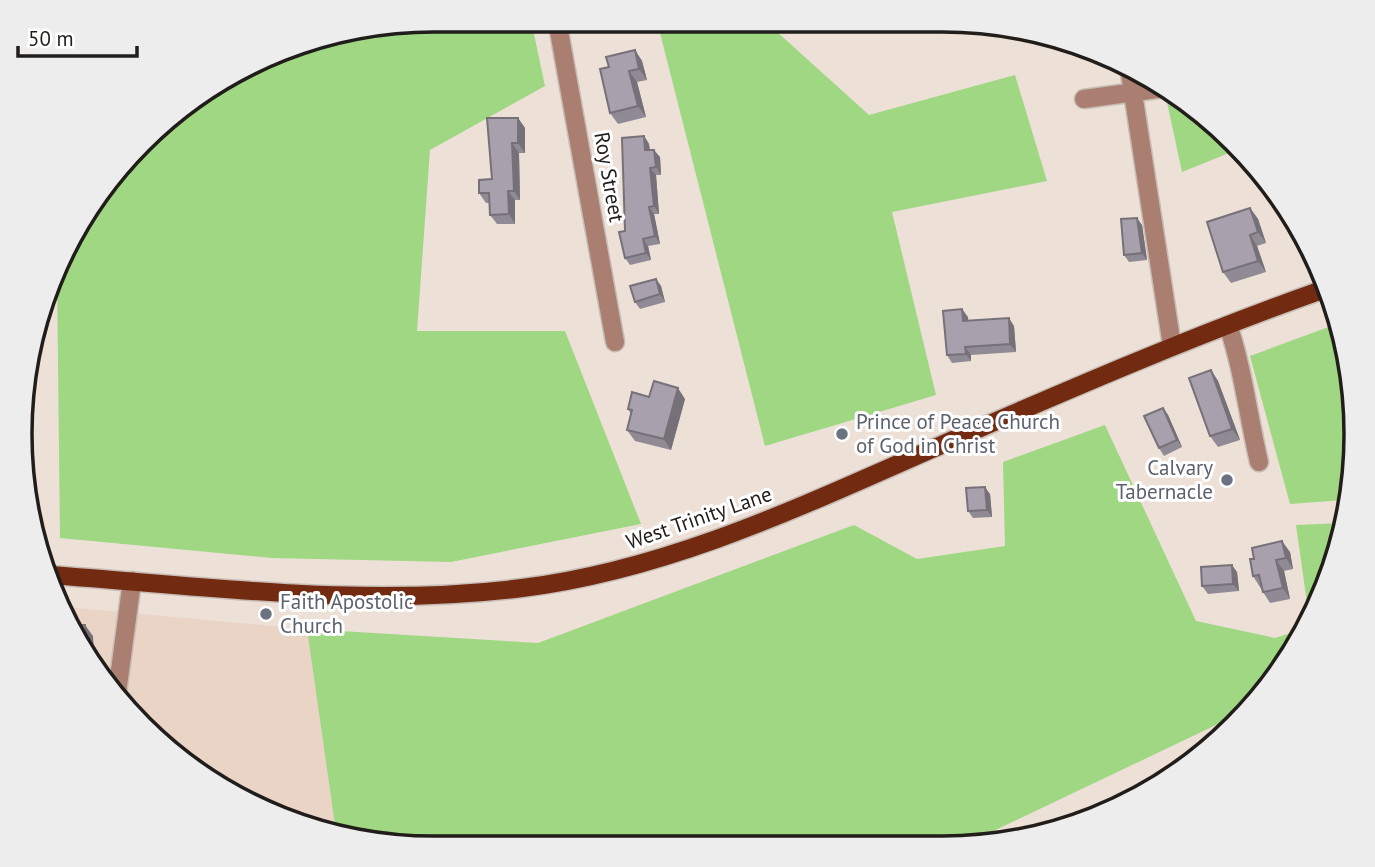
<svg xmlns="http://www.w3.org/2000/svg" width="1375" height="867" font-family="'PT Sans',sans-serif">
  <rect width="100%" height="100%" fill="#ece0d7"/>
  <path fill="#e9d4c6" d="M64,607l243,22 29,203 -61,-16 -94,-54 -92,-99z"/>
  <path fill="#9fd782" d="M434,19l97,1 14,66 -115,64 -13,181h148l76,193 -190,38 -179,-4 -212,-20 -3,-266 48,-91 98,-92 98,-48z
    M657,21h108l104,94 146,-40 32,106 -155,31 44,183 -171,51z
    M1164,88l30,17 40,46 -52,21z
    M1334,325l18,55 -8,120 -54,4 -40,-148z
    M1105,425l91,196 79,17 22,-7 -27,55 -33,29 -277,132 -580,-3 -44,-12 -29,-203 231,14 316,-118 63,34 88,-13 -2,-84z
    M1343,523l-1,18 -34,69 -12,-85z"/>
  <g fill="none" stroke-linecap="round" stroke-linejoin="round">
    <g stroke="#c7bdb5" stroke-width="21">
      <path id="minor" d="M557,20l58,322
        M1129,67l43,279
        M1084,99l80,-11
        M1228,325c15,44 20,90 31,137
        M117,693l15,-112"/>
    </g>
    <g stroke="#c7bdb5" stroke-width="21">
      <path id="major" d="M49,575c157,11 316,33 473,13 145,-18 278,-81 410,-139 129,-56 257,-112 390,-159"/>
    </g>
    <use href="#minor" stroke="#aa7f71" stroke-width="18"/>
    <use href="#major" stroke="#722a10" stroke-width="18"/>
  </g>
  <path fill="#908a95" d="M635,50l7,11 5,19 -10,2 9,35 -28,7 -8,-11 -1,-46z
    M518,118l7,10v25h-6l1,47h-5v24h-18l-7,-9v-12h-4l-7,-10 13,-14z
    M644,136l5,8 1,6 10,7 1,18h-5l3,39h-5l6,30 -12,2 3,14 -21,5 -5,-7v-27z
    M1250,208l8,11 8,24 -9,3 9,26 -35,11 -8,-11z
    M1142,225l5,35 -18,2 -5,-7z
    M656,279l5,7 4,16 -25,7 -5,-7z
    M968,317v4l46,5 2,26 -45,3v6l-19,2 -5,-8z
    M1211,370l7,11 22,59 -22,7 -8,-11z
    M649,397l36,2 -14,51 -36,-9 -8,-11 4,-16 -3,-5z
    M1163,408l5,7 14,32 -18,9 -5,-8z
    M990,494l2,23 -19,1 -5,-7z
    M1290,552l3,17 -9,2 6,28 -20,4 -17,-27 1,-17z
    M1237,572l2,19 -31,3 -6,-8z"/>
  <path fill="#767179" d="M635,50l7,11 5,19 -8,-11z
    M629,71l8,11 9,35 -8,-11z
    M518,118l7,10v25l-7,-10z
    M644,136l5,8 1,14 -5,-8z
    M512,143l7,10 1,47 -6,-9z
    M654,150l6,7 1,18 -5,-8z
    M650,168l6,7 3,39 -5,-8z
    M508,191l7,9v24l-6,-10z
    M649,207l5,7 6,30 -5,-8z
    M1250,208l8,11 8,24 -8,-11z
    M1137,218l5,7 5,35 -5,-7z
    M1250,235l7,11 9,26 -8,-11z
    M643,239l5,7 3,14 -5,-7z
    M656,279l5,7 4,16 -5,-8z
    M962,309l6,8 1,12 -6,-8z
    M1009,318l5,8 2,26 -6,-8z
    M965,347l6,8v6l-5,-7z
    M1211,370l7,11 22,59 -8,-11z
    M678,388l7,11 -14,51 -7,-11z
    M1163,408l5,7 14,32 -5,-7z
    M985,487l5,7 2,23 -5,-7z
    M1282,541l8,11 3,17 -7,-11z
    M1276,560l8,11 6,28 -7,-11z
    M1232,565l5,7 2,19 -6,-7z
    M85,625l8,11 2,33 -6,-6 -2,-4z"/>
  <path fill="#a8a1ad" stroke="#767179" stroke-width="2" d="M635,50l4,19 -10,2 9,35 -28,7 -10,-44 9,-2 -3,-10z
    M487,118h31v25h-6l2,48h-6l1,23 -19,1 -1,-22h-10v-13l13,-1z
    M644,136l1,14h9l2,17 -6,1 4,38 -5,1 6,29 -12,3 3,14 -21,5 -6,-26 6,-1 -3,-93z
    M1250,208l8,24 -8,3 8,26 -35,11 -16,-50z
    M1137,218l5,35 -18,2 -3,-36z
    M656,279l4,15 -25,8 -5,-16z
    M962,309l1,12 46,-3 1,26 -45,3 1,7 -19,1 -4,-44z
    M1211,370l21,59 -22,7 -21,-58z
    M654,381l24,7 -14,51 -37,-9 5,-20 -4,-1 4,-17 17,5z
    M1163,408l14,32 -18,8 -15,-32z
    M985,487l2,23 -19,1 -2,-23z
    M1282,541l4,17 -10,2 7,28 -20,4 -4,-17 -6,1 -3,-17h4l-2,-11z
    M1232,565l1,19 -31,2 -1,-19z
    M72,625h13l2,34z"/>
  <g fill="#6b7280" stroke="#fff" stroke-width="2.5">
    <circle cx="842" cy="434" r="7"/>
    <circle cx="1227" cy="480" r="7"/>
    <circle cx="266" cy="614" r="7"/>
  </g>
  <g text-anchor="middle" stroke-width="6" stroke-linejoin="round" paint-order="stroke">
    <g font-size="21" fill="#211d1a" stroke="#fff">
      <text transform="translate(609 177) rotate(80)" y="7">Roy Street</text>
      <text transform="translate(699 518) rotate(-19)" y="7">West Trinity Lane</text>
    </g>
    <g font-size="21" fill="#5b616d" stroke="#fff" text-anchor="start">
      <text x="856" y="429">Prince of Peace Church<tspan x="856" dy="24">of God in Christ</tspan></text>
      <text x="1213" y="475" text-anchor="end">Calvary<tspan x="1213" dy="24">Tabernacle</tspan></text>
      <text x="280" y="609">Faith Apostolic<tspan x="280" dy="24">Church</tspan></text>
    </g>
  </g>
  <path d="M0 0H1375V867H0ZM434 32H942A402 402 0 0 1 1344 434V434A402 402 0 0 1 942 836H434A402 402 0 0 1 32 434V434A402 402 0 0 1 434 32Z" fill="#ededed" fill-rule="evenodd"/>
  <path fill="none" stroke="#211d1a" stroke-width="3.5" d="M434 32H942A402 402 0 0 1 1344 434V434A402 402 0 0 1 942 836H434A402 402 0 0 1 32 434V434A402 402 0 0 1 434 32Z"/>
  <path d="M18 46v10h119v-10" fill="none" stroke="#211d1a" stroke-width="3.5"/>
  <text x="28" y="46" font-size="21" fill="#211d1a" stroke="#ffffff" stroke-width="5" paint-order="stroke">50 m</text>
</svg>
